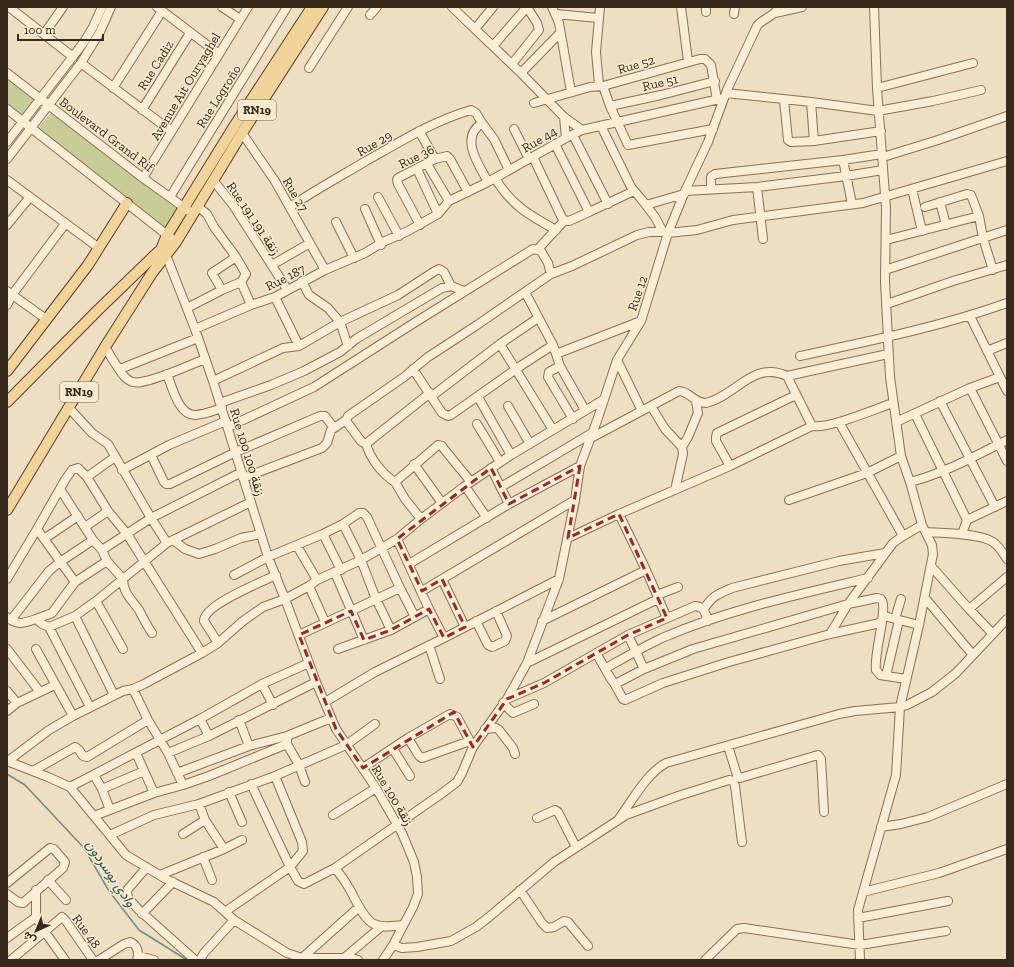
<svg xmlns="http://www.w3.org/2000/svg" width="1014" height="967" font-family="'Zilla Slab',Vazirmatn,serif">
  <rect width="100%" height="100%" fill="#eedfc2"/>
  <path fill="#c8cc96" d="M7,78l27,21 1,1 -10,15 -4,1 -14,-11z
    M51,113l126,96 1,2 -11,18 -127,-98 -1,-4z"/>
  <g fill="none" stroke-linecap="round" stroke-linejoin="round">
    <path stroke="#6b8f85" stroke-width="1.5" d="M7,774l18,11 59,63 25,43 30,39 48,30"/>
    <g stroke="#887059" stroke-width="10">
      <path id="minor" d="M9,7l64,50
        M157,7l62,47
        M222,7l18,12
        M452,7l69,66 43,44 18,13
        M552,7l7,16 12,69
        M681,7l7,54
        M706,12v-5
        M775,13l27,-6
        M556,14l42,4
        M734,14l1,-7
        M370,15l7,-8
        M475,29l18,-22
        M44,34l19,-27
        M493,46l34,-39
        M81,63l90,68
        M512,64l27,-34 -2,-7 -10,-16
        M309,68l39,-61
        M7,73l136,105 46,33
        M521,73l39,-40
        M599,85l-3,-33 4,-45
        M603,86l7,20 18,39 85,-16
        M113,88l49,-77
        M877,88l96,-25
        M726,93l85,9 67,9 55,-10 48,-11
        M784,100l4,40 3,2 23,-1 67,-10
        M811,102l3,39
        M534,103l56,-16 13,-1 97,-27h5l6,6 6,35
        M610,106l51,-11 54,-14
        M7,109l164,129
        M142,110l48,-77
        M564,117l2,21
        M482,123l12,16 15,31
        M601,126l30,61 11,13 13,17 8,15
        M514,129l15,30
        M419,131l16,28
        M242,133l33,48 50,89
        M573,135l35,69
        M7,142l77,-100 9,-15 9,-20
        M533,157l30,63 6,1 20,-9 -34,-68
        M883,157l55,-17 69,-24
        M7,159l74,-96 19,-31 11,-25
        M843,160l9,44
        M427,164l22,37
        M417,169l21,45
        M143,178l105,-171
        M495,178c16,27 34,37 61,52
        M7,180l92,68
        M213,180l20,25 54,84
        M757,187l6,52
        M711,189v-12l4,-3 128,-14 39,-6
        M912,189l10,42
        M685,191l72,-4 89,-11 37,-6
        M170,197l117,-190
        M378,197l21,39
        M940,202l6,23
        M646,205l38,-11
        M290,207c25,-17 51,-31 76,-46 34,-19 67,-40 105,-51l5,3 6,10c-23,15 -3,42 6,59
        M925,207l42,-13 4,1 8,21 4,22 10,32
        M365,209l16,36
        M589,212l45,-21
        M336,222l18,36
        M7,225l23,-28
        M420,225l-22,-41 -1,-4 1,-2 37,-19 12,-3 3,3 18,33
        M886,240l93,-24
        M537,250l27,-29
        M163,251l3,4 29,74 18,52 55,176 17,42 31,83 20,47 40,59 26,45 12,29 3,15 1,17 -5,13 -20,38 -10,15
        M272,265l38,-22
        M885,270l122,-40
        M302,281l7,14 19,13 12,14 8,24
        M241,282l10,23
        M222,290l-10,-17 24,-16
        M7,291l39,28
        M525,292l28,53 7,21 25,44
        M275,297l24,49
        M887,304l66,-23 54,-16
        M7,305l5,-10 53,-71
        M187,308l35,-18 19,-8 5,-8 -10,-17 -22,-30 -7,-13 -10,-8
        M970,316l37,75
        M195,329l56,-24 24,-8 50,-27 40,-17 18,-11 25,-11 30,-17 11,-13 39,-19 78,-44 16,-8 142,-32
        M500,344l53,86
        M105,347c5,8 16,27 21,31 4,4 10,5 15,4 19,-3 46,-16 64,-23
        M987,351l20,-8
        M556,354l85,-33
        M800,356c70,-15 140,-29 207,-53
        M617,360l25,51
        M560,366l-11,6 -1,5 25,42
        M120,369l78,-31
        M413,369l29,44 6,3 3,-1 71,-50 31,-20
        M167,374c5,12 11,41 28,41 8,0 18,-4 27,-7
        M787,376l25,50
        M213,381l70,-33 16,-2 41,-24 58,-27 37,-24 4,-2 5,3 7,14
        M970,388l37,73
        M430,393l-63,50h-3l-3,-2 -15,-20 2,-5 56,-39 24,-20 49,-32 74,-51 21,-8 65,-31 12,-3h14l5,1 29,-3 36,-10 130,-17 144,-42
        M432,396l68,-52 38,-26
        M478,397l33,58
        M940,401l55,106
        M220,403l51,-18 33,-14 36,-19 16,-13 86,-51 9,-2 13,5
        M508,406l22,38
        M651,406l14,23 17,18 1,7 -8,36
        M69,408l23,25 16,11 43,74 16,25
        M915,414l52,106 -5,14
        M839,422l64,114
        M896,422l74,-34 30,-11
        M477,424l23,38
        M228,427l86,-40 100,-64 119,-74 8,2 7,12 3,11
        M589,439l90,-48c10,0 15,12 27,12 30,-7 47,-43 81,-27l101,-22
        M366,443c3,14 16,31 29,39l43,-37 4,1 2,3 27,33
        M682,447l6,-10 10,-24 -2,-12
        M151,455l13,27 2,2h4l66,-32 84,-36h5l9,12
        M414,464l28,39
        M730,466l-14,-25v-4l1,-4 79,-38
        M491,468l18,36
        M122,470l47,-25 57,-24
        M87,477l28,-20
        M243,478l79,-30 5,-5 4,-13 15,-10
        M395,482l10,17 16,20
        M910,482c35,-9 65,-26 97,-42
        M465,486l22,32
        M501,487l91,-54
        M60,489l33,51 9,10 5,11 16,18c0,14 9,21 16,31 4,8 8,16 13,23
        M789,500l78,-27 34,-17
        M619,514l27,56 21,48
        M967,520l40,-19
        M343,524l18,36 15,39 15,31
        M85,527l23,-16
        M37,529l38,53
        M926,532c16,1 54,1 67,10 6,4 10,11 14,17
        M323,534l18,36
        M568,538l51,-24 111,-48 82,-40c17,3 63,-17 81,-23
        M44,539l34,-23
        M397,539l32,70 15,29
        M173,540l12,9 14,5 16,-5 26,-11 20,-4
        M297,546l20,34
        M102,550l49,-32 91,-46
        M409,564l100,-60 71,-38
        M931,566l38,43 24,25
        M335,573l29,67
        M234,575l34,-18 55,-23 20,-10 16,-11h4l4,4 33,71 15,29
        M7,579l30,-50 28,-49 7,-10 6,-2 9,9 21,34 19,23 75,119
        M442,579l23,48
        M309,586l16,36
        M422,591l153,-91
        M657,595l21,-8
        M925,598l48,57
        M96,601l27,48
        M704,609c8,-13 14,-15 28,-21l107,-27 46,-8
        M969,609l38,-32
        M75,616l39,79
        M884,616l35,9
        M7,617c10,9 18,6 29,2l6,5 7,3 26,-11 21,-15 71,-58 84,-41
        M36,619l16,-6 23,-31 32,-21
        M895,619l6,-20
        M11,620l38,-49 11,-9 33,-22
        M476,621l12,24 4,2 13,-6 2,-5 -11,-25
        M542,621l104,-51
        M49,627l41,80
        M830,634l18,-30 29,-6 4,1c8,8 -8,56 -5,71l4,5 26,4
        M299,635l101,-47
        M628,635l16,34
        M218,643l-14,-22c-1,-16 58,-39 72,-46
        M429,645l11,34
        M7,649l33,43
        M36,649l37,67
        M338,649l53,-19 38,-21
        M596,653l15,26 3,4h3l27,-14 49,-20 155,-45 45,-61 10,-7 19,-11
        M527,663l131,-64
        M606,668c18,-10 37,-21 56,-30 64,-28 138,-44 206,-60
        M886,676l13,-56
        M614,683l9,16 2,1 38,-17 66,-21 101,-28 50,-11
        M262,684l11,21
        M133,689l15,31 20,33 15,32
        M7,691l10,12
        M507,699l37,-16 84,-48 67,-29c10,1 10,7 13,15
        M325,702l50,-30 69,-34 115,-59
        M503,703l10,10 21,-9
        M7,711l10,-8 38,-18
        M200,719l9,17
        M239,720l10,26
        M485,729l11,-1 3,2 14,18 2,6
        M287,738v6l12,21 6,17
        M408,738l11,18 3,2 48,-17
        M728,746l9,29 3,3 78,-23 3,4 3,53
        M393,749l17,27
        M136,753l18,40
        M168,753l41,-17 107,-54
        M7,761l41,16 22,10 56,68 40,24 48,23 20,18 53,33 15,5h50l6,2
        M8,761l41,-31 24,-14 50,-25 10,-2 11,-5 58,-31 16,-10 25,-22 20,-14 22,-8 24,-13 8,-6 44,-20 36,-21 24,-20 44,-33 46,-31 92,-55
        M363,768l45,-30 42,-24 7,3 16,30
        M33,771l42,-24 4,3 4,6 4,1 61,-37
        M177,773l72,-27 38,-10 44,-18
        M94,775l8,14 8,21
        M251,784l39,83 8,14 6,3 31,-16 106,-74 16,-12 5,-9 11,-26 34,-48 20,-36 32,-84 16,-79 5,-34 18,-48 19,-58 24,-39 27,-88 17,-42 23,-49 19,-52 30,-64c6,-8 17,-9 22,-19
        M70,787l130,-68 62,-35 47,-21
        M102,789l42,-18
        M229,792l13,30
        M199,804l6,16 19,29
        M333,815l43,-27
        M94,816l60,-23 29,-8 26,-9 78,-32
        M537,818l18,-8 3,2 18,35
        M618,820c14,-19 28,-46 48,-57l173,-49 16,-3 45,-4 7,-2 25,-13 24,-19 51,-54
        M881,827l20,-3 27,-7 79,-33
        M183,834l22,-14
        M110,835l44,-20 45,-11 76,-28 71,-31 29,-21
        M203,857l9,23
        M146,868l-18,21 -1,3 1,6 11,12 56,50
        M335,868c5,6 10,13 14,20 6,10 14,31 25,36 9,4 19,2 28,1
        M160,875l64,-26 18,-9
        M48,880l18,20
        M7,883l43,-35 4,1 11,13 -2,6 -40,35 -5,-1 -11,-8
        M36,890v27l9,15 20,28
        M520,890l22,33 5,5 7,-1 10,-6 4,1 20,24
        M863,892l76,-19 68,-24
        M226,911l64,-44 13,-16 -1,-9 -27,-66
        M142,914l31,-32
        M858,918l90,-17
        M7,938l29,-21
        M393,945l9,3 15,-1 34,-6 25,-14 13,-10 65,-55 72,-47 52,-19 51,-16 4,1 2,5 7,56
        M138,956l16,4
        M302,958l57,-51
        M344,958l38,-32
        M11,960l51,-43 4,4 27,39
        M99,960l25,-16 6,-2c8,3 9,11 7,18
        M200,960l4,-7 30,-33
        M705,960l32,-31 7,-1 116,17 86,-14
        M860,960l-2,-50 38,-135 4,-68 19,-82 14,-71 -1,-9 -10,-20 -12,-43 -9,-26 -11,-79 -5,-95 1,-74 -9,-120 -3,-81"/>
    </g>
    <g stroke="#563f2d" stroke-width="12">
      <path id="major" d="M156,262l11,-27 68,-110 77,-118
        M7,371l81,-106 39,-62
        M7,402l91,-92 60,-58
        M7,510l98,-163 47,-74 24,-31 66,-109 81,-126"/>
    </g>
    <use href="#minor" stroke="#f9edd5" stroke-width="8"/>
    <use href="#major" stroke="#f2d399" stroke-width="10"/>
  </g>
  <path fill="none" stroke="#97292e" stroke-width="3" stroke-dasharray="8 5" stroke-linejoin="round" d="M580,466l-12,72 51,-24 48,104 -39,17 -84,48 -37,16 -34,48 -19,-35 -91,56 -27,-39 -37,-94 52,-24 13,29 27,-10 38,-21 15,29 21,-11 -23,-48 -20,12 -25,-52 94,-71 18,36z"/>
  <g text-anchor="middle" stroke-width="3" stroke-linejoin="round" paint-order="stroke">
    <g fill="#f6ead1" stroke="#716353" stroke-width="1">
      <rect x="238" y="100" width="38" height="20" rx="3"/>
      <rect x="60" y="382" width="38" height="20" rx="3"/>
    </g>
    <g font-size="12" font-weight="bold" fill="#38291d">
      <text x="257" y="114">RN19</text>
      <text x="79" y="396">RN19</text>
    </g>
    <g font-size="13" fill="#38291d" stroke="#f6ead1">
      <text transform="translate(636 64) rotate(-16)" y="5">Rue 52</text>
      <text transform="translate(155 65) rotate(-58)" y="5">Rue Cadiz</text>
      <text transform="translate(660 82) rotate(-13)" y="5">Rue 51</text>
      <text transform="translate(185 86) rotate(-59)" y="5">Avenue Ait Ouryaghel</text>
      <text transform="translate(218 96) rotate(-58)" y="5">Rue Logroño</text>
      <text transform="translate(107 134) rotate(37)" y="5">Boulevard Grand Rif</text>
      <text transform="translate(539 139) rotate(-30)" y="5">Rue 44</text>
      <text transform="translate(374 143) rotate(-30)" y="5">Rue 29</text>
      <text transform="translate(416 156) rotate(-26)" y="5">Rue 36</text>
      <text transform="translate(296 194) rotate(60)" y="5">Rue 27</text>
      <text transform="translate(254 218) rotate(56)" y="5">Rue 191 زنقة 191</text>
      <text transform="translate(285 277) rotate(-27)" y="5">Rue 187</text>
      <text transform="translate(637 293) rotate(-71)" y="5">Rue 12</text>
      <text transform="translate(248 452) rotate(73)" y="5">Rue 100 زنقة 100</text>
      <text transform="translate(393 795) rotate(59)" y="5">Rue 100 زنقة</text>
      <text transform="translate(87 931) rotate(54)" y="5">Rue 48</text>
    </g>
    <g font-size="14" font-style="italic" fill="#2c5853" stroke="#f6ead1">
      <text transform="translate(111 873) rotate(56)" y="5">وادي بوسردون</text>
    </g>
  </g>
  <rect width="1014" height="967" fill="none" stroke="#38291d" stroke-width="16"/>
  <g transform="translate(36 931) rotate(224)" stroke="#f6ead1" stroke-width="3" paint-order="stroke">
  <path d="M0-3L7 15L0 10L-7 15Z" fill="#38291d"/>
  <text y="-6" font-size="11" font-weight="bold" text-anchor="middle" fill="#38291d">ش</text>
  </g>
  <path d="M18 34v6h85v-6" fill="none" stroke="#38291d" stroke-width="2"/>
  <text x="24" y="34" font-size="12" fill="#38291d" stroke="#f6ead1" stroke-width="3" paint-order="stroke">100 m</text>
</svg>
